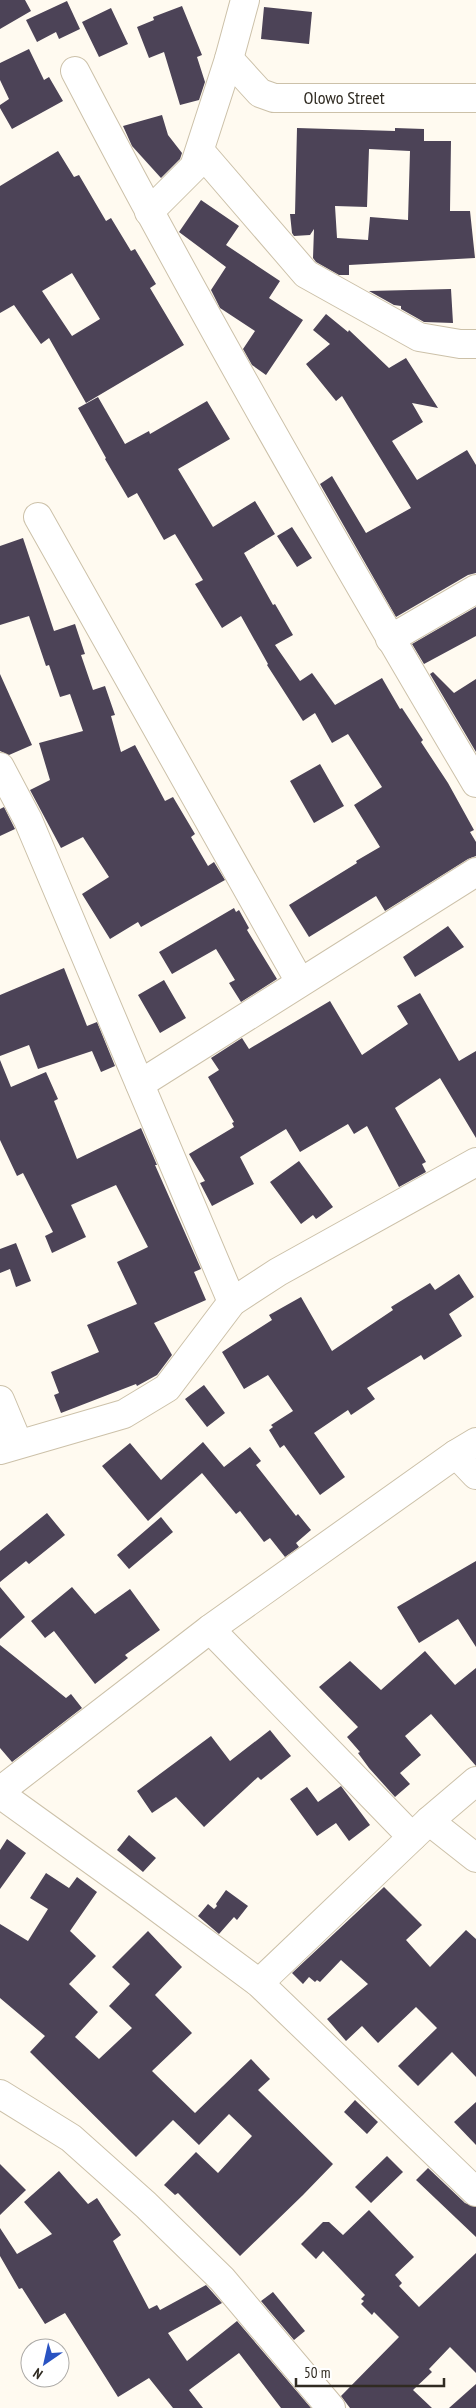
<svg xmlns="http://www.w3.org/2000/svg" width="476" height="2408" font-family="'PT Sans Narrow',sans-serif">
  <rect width="100%" height="100%" fill="#fffaf0"/>
  <path fill="#4c4357" fill-rule="evenodd" d="M0,0h25l6,11 -31,18z
    M67,1l13,28 -21,10 -3,-7 -19,10 -11,-22z
    M182,6l20,49 -5,2 8,25 -6,18 -19,5 -16,-53 -15,6 -12,-31 17,-7 -1,-3z
    M264,7l48,5 -3,32 -48,-5z
    M111,8l17,36 -29,13 -17,-35z
    M29,49l15,31 5,-3 14,24 -51,28 -12,-21v-3l9,-6 -9,-19v-17z
    M162,115l6,20 14,18 -2,6 -19,19 -29,-32 -9,-20z
    M297,128l98,3v-3l29,1v12h27l-1,70h20l5,47 -126,7v10h-10l-23,-13 -3,-4 1,-29 -4,6 -16,1 -2,-3 -2,-19h5zM369,149l41,2 -2,69 -38,-3 -2,23 -31,-2 -2,-32 32,1z
    M58,151l16,26 5,-2 27,46 5,-3 20,33 4,-2 21,35 -6,4 34,57 -98,58 -37,-65 -8,6 -27,-39 -14,8v-127zM72,273l28,46 -28,17 -30,-45z
    M201,200l38,26 -13,19 54,36 -11,17 34,22 -37,55 -14,-10 -9,-16 12,-18 -35,-23 -9,-18 15,-23 -47,-35z
    M451,289l2,34 -29,-1 -23,-13v-3l-7,-1 -25,-14z
    M326,314l22,18 1,-2 40,38 17,-10 32,50 -26,-5 11,19 -31,19 25,39 50,-30 9,15v108l-8,2 -72,42 -76,-133 12,-8 34,57 45,-25 -69,-112 -6,5 -30,-37 24,-20 -17,-14z
    M98,397l27,47 24,-13 1,3 57,-33 23,38 -52,30 35,58 42,-26 20,33 -31,19 29,52 2,-1 18,31 -18,10 25,36 12,-8 23,32 47,-27 18,31 2,-1 21,32 -2,2 27,41 26,47 -4,2 6,10v14l-8,3 -83,52 -9,-15 -67,41 -20,-32 68,-42 -1,-2 24,-14 -26,-42 28,-18 -34,-53 -16,9 -17,-30 -12,8 -36,-56 1,-1 -27,-48 -19,12 -27,-44 8,-4 -28,-46 -11,6 -27,-47 -9,5 -23,-39 1,-1 -28,-50z
    M292,527l20,31 -15,9 -20,-31z
    M23,538l31,93 21,-7 10,30 -4,1 12,35 12,-4 10,29 -4,1 10,36 14,-7 30,56 8,-4 22,37 -4,3 17,29 6,-4 11,18 -84,47 -3,-5 -28,17 -28,-45 27,-17 -26,-40 -22,11 -31,-58 20,-10 -11,-37 44,-12 -13,-37 -10,3 -11,-32 -3,1 -17,-50 -29,9v-79z
    M476,607v29l-52,28 -12,-20z
    M433,672l21,21 22,-14v73l-46,-78z
    M0,674l32,71 -23,10 -9,-4z
    M320,764l24,42 -30,17 -24,-42z
    M4,807l11,22 -15,7v-27z
    M234,908l2,4 3,-2 10,18 -2,2 30,49 -36,23 -12,-19 6,-3 -19,-31 -44,25 -13,-22z
    M448,926l16,21 -49,30 -12,-20z
    M64,968l23,58 10,-4 18,44 -14,6 -9,-21 -54,18 -9,-24 -29,11v-61z
    M164,980l22,38 -26,15 -22,-38z
    M420,993l39,68 17,-10v87l-36,-60 -45,30 31,54 -4,2 4,8 -27,15 -32,-61 -13,8 -6,-10 -48,28 -14,-23 -46,28 14,27 -42,22 -12,-23 5,-2 -16,-27 45,-27 -2,-4 2,-1 -26,-45 11,-7 -8,-12 31,-20 7,11 81,-48 32,54 46,-31 -11,-18z
    M0,1060l11,27 35,-15 12,27 -4,2 23,58 64,-31 16,37h-2l46,104 -7,3 12,28 -52,23 18,32 -15,20 -20,11 -1,-2 -75,29 -7,-18 5,-2 -8,-21 48,-20 -12,-27 50,-21 -20,-42 31,-15 -32,-62 -45,20 15,32 -34,16 -7,-17 8,-4 -30,-59 -6,3 -17,-36z
    M299,1161l34,46 -17,12 -3,-4 -12,9 -31,-42z
    M16,1243l15,38 -15,6 -6,-18 -10,4v-24z
    M459,1274l15,23 -25,17 13,22 -38,24 -3,-5 -54,33 8,11 -24,16 -3,-5 -34,23 31,44 -25,18 -36,-50 -4,3 -11,-18 4,-3 -2,-2 22,-14 -25,-36 -24,14 -22,-37 50,-32 -3,-5 32,-18 31,54 61,-41 -2,-3 39,-24 5,7z
    M204,1385l21,28 -18,14 -22,-28z
    M203,1442l21,25 26,-20 11,14 -5,4 40,51 2,-2 13,16 -15,13 3,4 -14,10 -15,-19 -6,4 -24,-31 -4,3 -34,-41 -54,48 -46,-55 28,-23 31,37z
    M47,1513l18,22 -36,29 -3,-3 -26,21v-31z
    M161,1517l12,15 -44,37 -12,-14z
    M476,1561v86l-18,-28 -39,24 -22,-36z
    M0,1587l25,30 -25,22z
    M72,1587l23,27 35,-25 30,41 -35,25 3,3 -33,26 -41,-53 -9,7 -14,-17z
    M0,1645l66,53 5,-4 11,14 -70,54 -12,-14z
    M425,1651l30,34 21,-17v98l-45,-52 -26,22 16,19 -21,18 10,11 -15,13 -26,-29 -11,-15 2,-1 -13,-15 11,-10 -39,-40 31,-26 31,29z
    M270,1730l21,26 -30,24 -3,-3 -54,50 -28,-30 -24,16 -15,-22 74,-55 19,25z
    M341,1786l29,39 -21,16 -13,-18 -19,13 -27,-37 17,-12 11,15z
    M129,1835l27,23 -13,14 -26,-22z
    M7,1839l19,14 -26,36v-39z
    M46,1873l23,15 8,-11 20,15 -27,39 26,25 -27,28 29,28 -23,25 24,22 33,-31 -23,-22 21,-22 -18,-17 36,-36 34,36 -27,28 37,38 -40,38 43,42 56,-54 19,20 -12,11 75,74 -30,31 -63,61 -62,-63 -3,2 -11,-10 32,-33 22,21 34,-37 -23,-22 -30,31 -26,-25 -37,37 -106,-105 15,-16 -45,-38v-74l28,17 20,-32 -18,-11z
    M384,1887l38,38 -16,15 24,27 36,-37 10,9v138l-24,-25 -34,34 -20,-20 39,-38 -21,-21 -38,36 -16,-17 -16,15 -19,-22 41,-35 -27,-24 -21,22 -3,-2 -2,2 -6,-5 -6,7 -11,-11z
    M226,1890l22,16 -11,14 -3,-3 -15,17 -21,-18 10,-12 6,5 3,-3 -1,-2z
    M355,2100l23,22 -11,12 -23,-22z
    M476,2102v43l-22,-23z
    M387,2156l16,16 -32,31 -16,-16z
    M0,2164l26,26 -26,25z
    M428,2168l37,35 11,4v30l-60,-57z
    M59,2171l29,33 9,-6 24,37 -8,6 36,68 8,-4 3,5 46,-25 16,18 -54,30 19,28 50,-40 74,87h-30l-42,-55 -50,37 14,18h-30l-24,-30 -31,19 -53,-84 -20,11 -23,-36 -3,1 -19,-33v-28l17,26 35,-20 -28,-32z
    M369,2210l45,47 -19,18 7,8 -3,3 20,21 57,-54v120l-26,-26 -21,22 3,3 -19,18 19,18h-82l-9,-12 58,-59 -25,-25 -2,3 -11,-11 3,-3 -3,-2 4,-4 -42,-44 -7,8 -15,-15 22,-22h6l14,13z
    M273,2292l32,39 -11,9 -33,-39z
    M476,2384v24h-27z"/>
  <g fill="none" stroke-linecap="round" stroke-linejoin="round">
    <g stroke="#ccc1a9" stroke-width="30">
      <g id="minor">
        <path id="s1" d="M229,59l31,34 14,5h202"/>
        <path d="M75,71c126,242 262,478 401,712"/>
        <path d="M200,151l106,123 113,63 41,7h16"/>
        <path d="M149,212l45,-45 35,-108 16,-59"/>
        <path d="M38,517l262,465"/>
        <path d="M390,639l86,-50"/>
        <path d="M0,767l28,53 204,482"/>
        <path d="M140,1084l336,-212"/>
        <path d="M0,1400l18,43"/>
        <path d="M476,1442l-20,12 20,21"/>
        <path d="M0,1450l124,-36 43,-26 65,-86 46,-30 198,-110"/>
        <path d="M210,1629l202,208"/>
        <path d="M0,1791l210,-162 246,-175"/>
        <path d="M0,1794l139,100 120,89 217,209"/>
        <path d="M429,1821l47,37"/>
        <path d="M259,1983l170,-162 47,-40"/>
        <path d="M0,2094l71,44 75,67 76,74 109,129"/>
      </g>
    </g>
    <use href="#minor" stroke="#fff" stroke-width="28"/>
  </g>
  <g text-anchor="middle" stroke-width="5" stroke-linejoin="round" paint-order="stroke">
    <g font-size="18" fill="#302b22" stroke="#fff">
      <text dy="6" stroke="none"><textPath href="#s1" startOffset="131">Olowo Street</textPath></text>
    </g>
  </g>
  <g transform="translate(45 2363) rotate(214)"><circle r="24" fill="#ffffff" stroke="#acaaa7"/>
  <path d="M0-4L9 19L0 12L-9 19Z" fill="#2953c2"/>
  <text y="-8" font-size="14" font-weight="bold" text-anchor="middle" fill="#302b22">N</text>
  </g>
  <path d="M296 2378v8h148v-8" fill="none" stroke="#302b22" stroke-width="2.5"/>
  <text x="304" y="2378" font-size="15" fill="#302b22" stroke="#ffffff" stroke-width="4" paint-order="stroke">50 m</text>
</svg>
